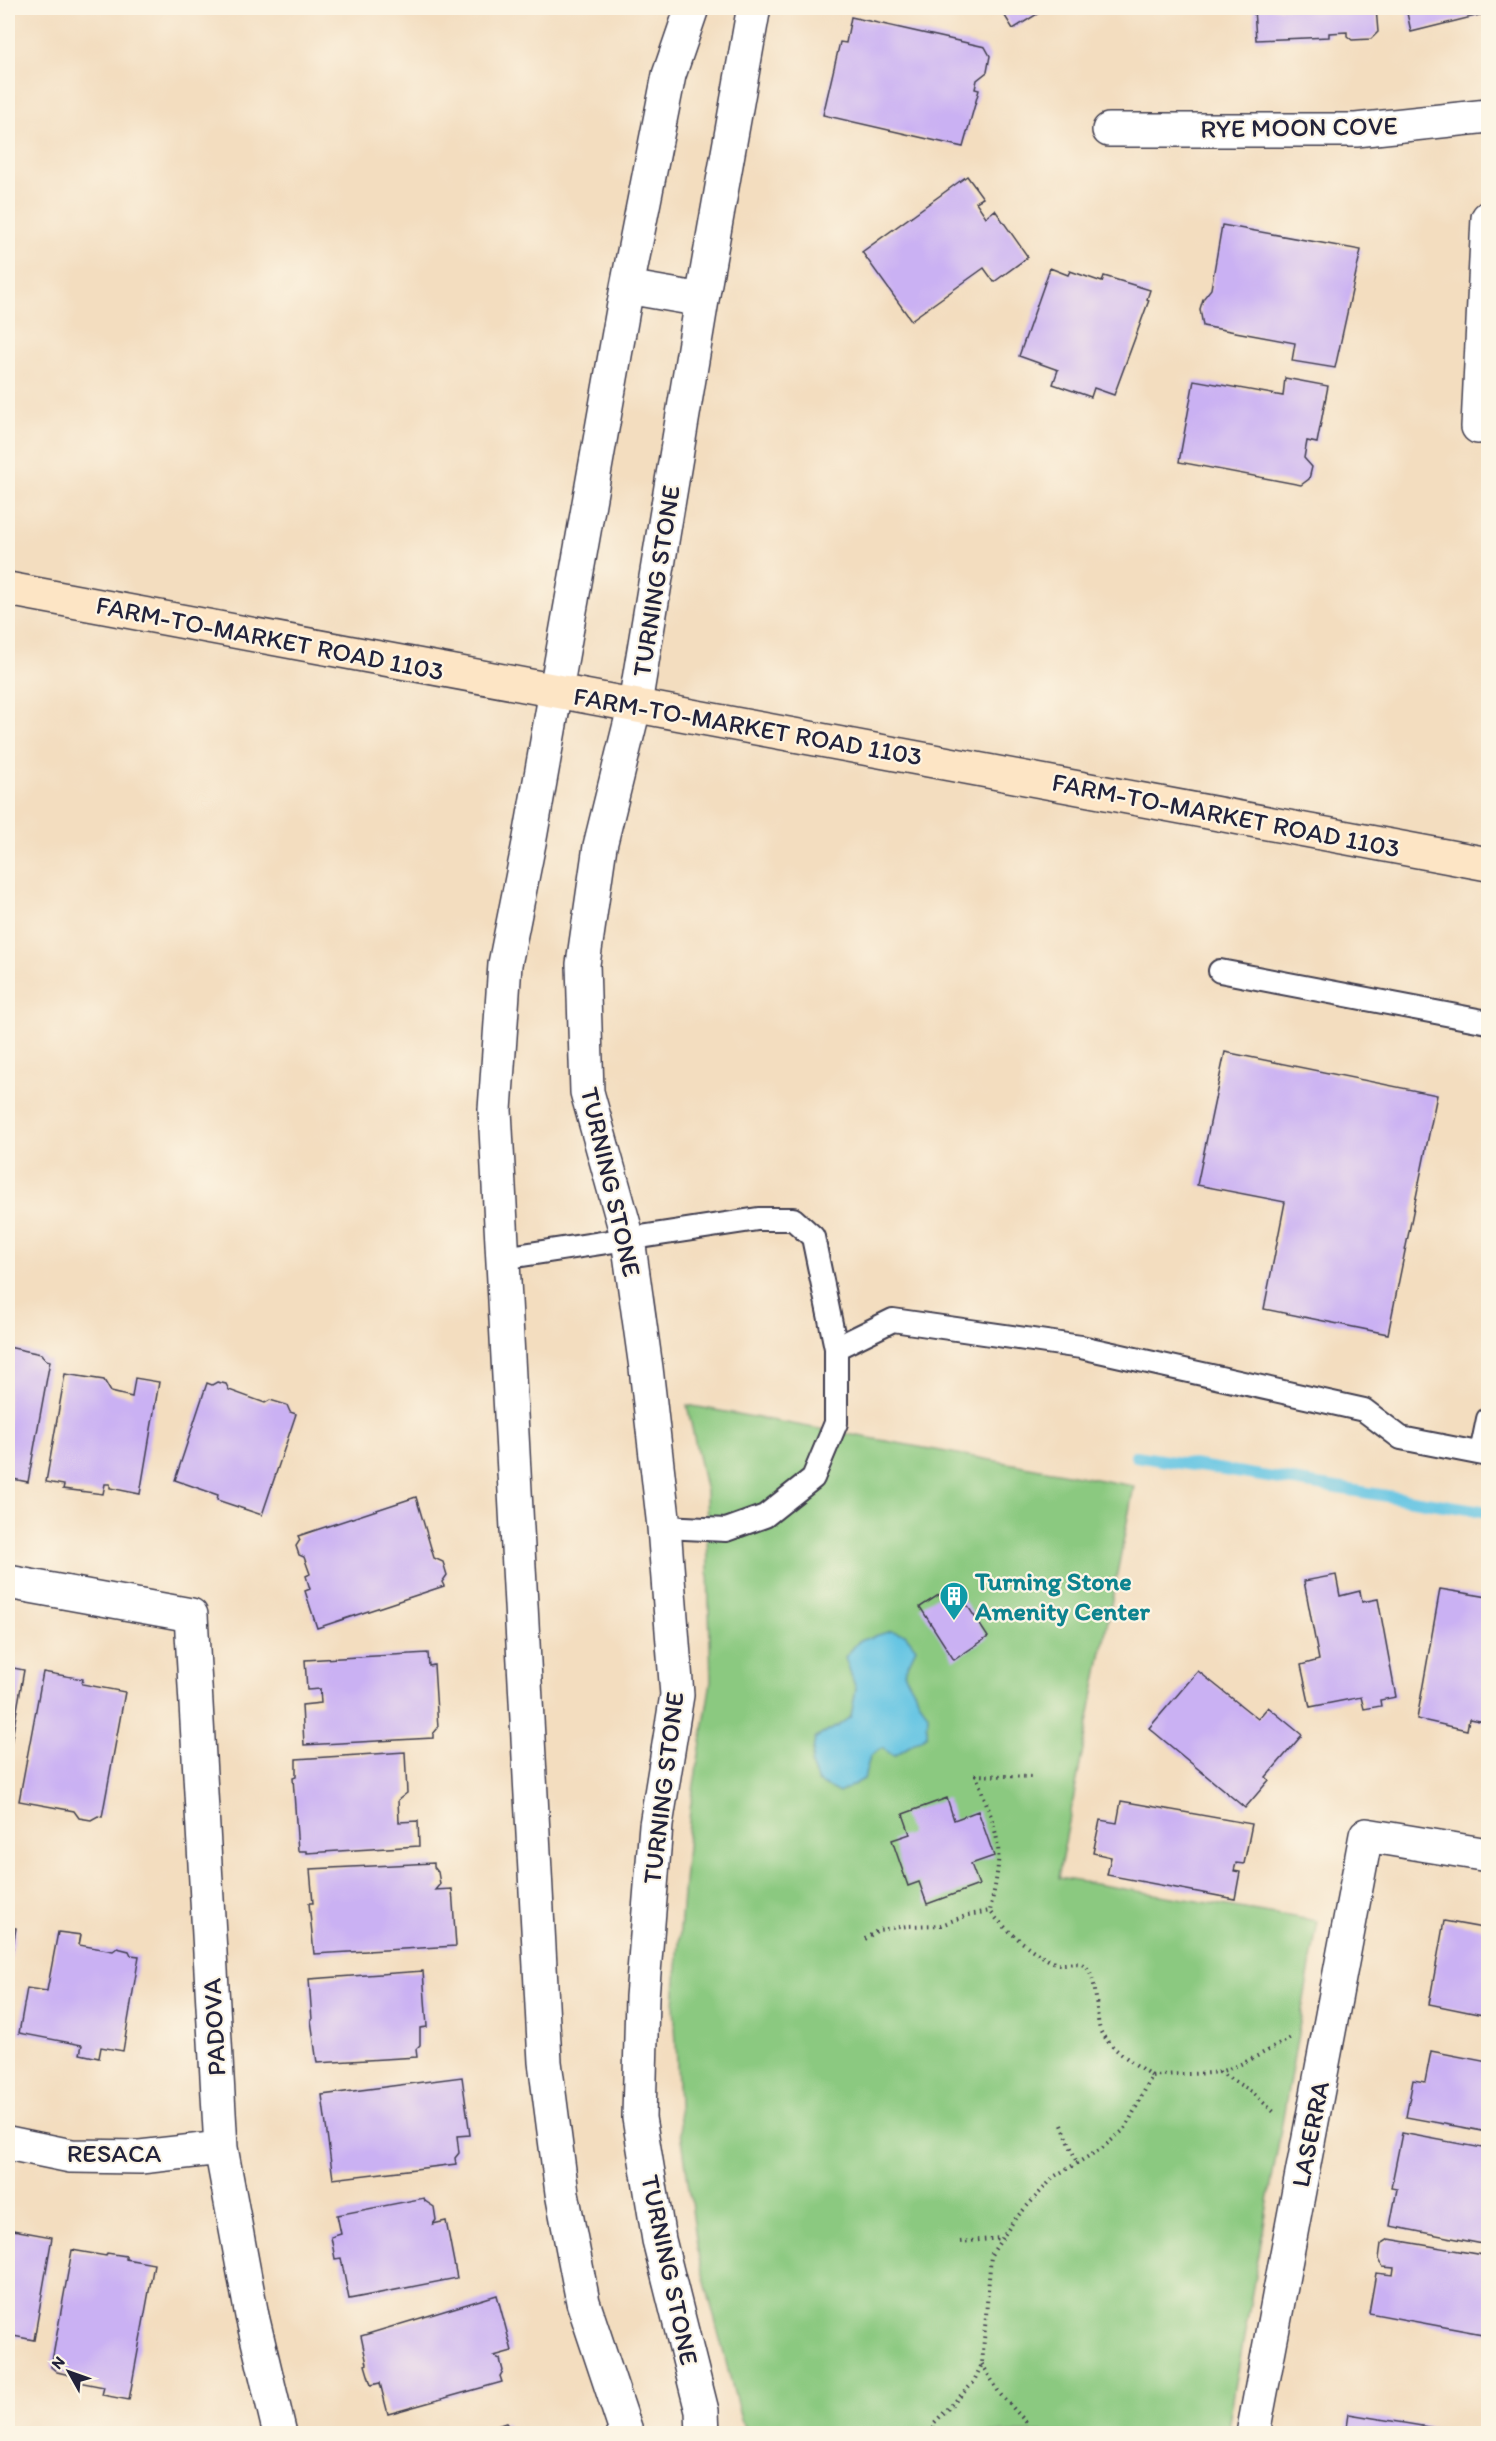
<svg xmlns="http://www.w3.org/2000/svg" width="1496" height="2441" font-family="Itim,sans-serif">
  <rect width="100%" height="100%" fill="#fcf5e5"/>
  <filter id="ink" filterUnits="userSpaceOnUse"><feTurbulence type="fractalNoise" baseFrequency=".0167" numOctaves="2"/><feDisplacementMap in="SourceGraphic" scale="12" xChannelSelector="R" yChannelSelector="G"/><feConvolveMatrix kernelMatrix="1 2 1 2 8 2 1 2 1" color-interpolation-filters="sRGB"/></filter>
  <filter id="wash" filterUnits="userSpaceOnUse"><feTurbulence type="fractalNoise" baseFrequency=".008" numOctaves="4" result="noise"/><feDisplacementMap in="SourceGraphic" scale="24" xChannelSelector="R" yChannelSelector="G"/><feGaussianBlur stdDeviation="1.35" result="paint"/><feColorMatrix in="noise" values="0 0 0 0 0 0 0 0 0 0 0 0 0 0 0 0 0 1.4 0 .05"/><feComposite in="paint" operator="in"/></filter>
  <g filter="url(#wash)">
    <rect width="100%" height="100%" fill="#f3ddbf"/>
    <path fill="#8bc980" stroke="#56765e" stroke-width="1.5" d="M687,1405l447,81 -76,392 260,43 -91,512h-481l-5,-14 -42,-160 -19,-135 -6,-120 16,-195 21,-128 -5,-189z"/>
    <path fill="#65c5e3" stroke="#44748f" stroke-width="1.5" d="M891,1631l14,3 11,14 -12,25 24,42 -1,20 -33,21 -12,-8 -12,8 -6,23 -25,14 -21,-11 -7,-17 4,-27 23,-12 13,-10 5,-27 -11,-32 14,-16z"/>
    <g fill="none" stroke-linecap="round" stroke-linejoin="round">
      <path stroke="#65c5e3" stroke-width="12" d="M1136,1456l352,56"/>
    </g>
    <g id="blocks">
      <path fill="#cab1f3" d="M1000,8h47l-34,21z
        M1254,8h122l2,24 -7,7 -19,1 -5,-4v-4l-18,1v4l-73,3z
        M1406,8h82v5l-77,19z
        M851,17l134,30 5,9 -3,16 -10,8 -2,9 4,1 -16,57 -140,-32 17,-73 6,1z
        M967,176l16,22 -7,4 10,15 9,-7 33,47 -34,25 -10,-14 -73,52 -49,-68z
        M1222,225l139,25 -26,118 -43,-7 3,-18 -92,-17 -3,-17 3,-10 8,-10z
        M1050,268l18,7 2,-4 32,11 2,-6 46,14 -3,9 2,1 -35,95 -20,-7 -3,9 -38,-13 5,-14 -39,-14z
        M1285,378l43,8 -11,57 -10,-2 -3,17 8,9 -3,12 -8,6 -122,-23 15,-82 89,16z
        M1225,1052l212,43 -49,239 -124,-25 21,-107 -88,-17z
        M8,1347l33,7 5,6 4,1 -22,121 -20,-4z
        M65,1374l39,6 7,12 21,5 3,-19 24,4 -19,112 -30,-6v-4h-5l-2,10 -40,-5 1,-4 -18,-3z
        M217,1382l9,2 3,6 36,13 5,-3 17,5 3,7 6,2 -34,101 -45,-15 1,-5 -43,-15 32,-97 5,2z
        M416,1497l18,61 9,4 4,13 -5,7 2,4 -127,42 -12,-37 5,-2 -4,-13 4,-2 -6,-17 -5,-2 -3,-9 4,-6 -2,-4z
        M1336,1575l4,21 20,-5 2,11 16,-3 18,98 -16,3 1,6 -17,3 -3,-12 -51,10 -9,-42 18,-5 -15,-79z
        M954,1585l34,52 -34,23 -34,-53z
        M1440,1589l48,8v107l-3,18 -16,-3 -2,11 -50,-11z
        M428,1653l1,13 5,-1 4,63 -5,6v4l-129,7 -2,-40 19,-2 -1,-14 -13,1 -2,-30z
        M8,1667l16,3 -15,85h-1z
        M1198,1671l60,48 10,-12 34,28 -36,42 3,3 -24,28 -96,-80z
        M43,1672l40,7 -1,5 43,8 -23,125 -4,-1 -7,4 -12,-2 -5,-7 -55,-10z
        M405,1752l2,41 -9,7 1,22 19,-1 1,25 -112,7v-2h-9l-5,-73 3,-1v-18z
        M947,1798l7,22 24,-9 16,45 -23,8 8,21 -52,19 -8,-22 -11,4 -16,-46 18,-6 -7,-20z
        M1121,1801l131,23 -8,40 -8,-1 -2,8 6,1 -5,27 -128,-24 4,-18 -18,-4 7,-33 17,3z
        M434,1863v4l4,5 2,12 -5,6 17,-1 4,57 -142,8 -5,-51h4l-3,-34z
        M8,1921l3,6 5,1 -7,40z
        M1444,1921l44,8v87l-59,-12z
        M58,1932l23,3 -2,10 34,6 4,-3 12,3 2,4 8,1 -16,95 -22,-4 -2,11 -19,-4 2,-9 -63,-12 8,-45 20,3z
        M423,1971l4,56 -7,1v17l-4,4 1,8 -100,6 -6,-43h1l-3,-41z
        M1431,2051l57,11v70l-82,-15 7,-37 12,2z
        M462,2077l8,58 -13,1 2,17 -4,5 1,6 -123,15 -11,-84z
        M1402,2133l86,16v96l-98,-19 7,-37 -6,-1z
        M424,2198l1,3 9,6 2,13 -3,4 13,-3 11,57 -108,21 -8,-41 -6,1 -4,-22 10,-3 -4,-19z
        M13,2230l39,7 -18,103 -26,-5v-93h2z
        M1389,2239l99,17v79l-119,-22 7,-40 17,2 1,-7 -11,-1 -4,-8 2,-15z
        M72,2250l34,6 1,-3 19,3v3l28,5 -25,136 -27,-5 2,-8 -31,-6 1,-5 -17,-4 -6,-5z
        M497,2295l15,56 -18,5 6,3 3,12 -3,5 2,6 -114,32 -8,-31 -9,2 -6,-20 2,-1 -6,-28z
        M1349,2414l110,18 -1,2h-112z
        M506,2423l8,11h-38v-1z
        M430,2428l2,6h-19v-1z"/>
    </g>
  </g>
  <g filter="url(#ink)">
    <use href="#blocks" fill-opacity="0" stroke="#413e4f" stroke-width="1.5"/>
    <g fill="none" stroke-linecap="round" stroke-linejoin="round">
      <g stroke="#413e4f" stroke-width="26">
        <path id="service" d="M1220,971l268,51
          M503,1258l255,-39h35l20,18 23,111v75l-23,55 -48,38 -39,14 -62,-3
          M836,1348l57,-28 188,27 283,63 37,28 87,17
          M1481,1453l7,-34"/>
      </g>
      <g stroke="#413e4f" stroke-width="36">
        <path id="minor" d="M1109,130h247l132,-14
          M627,287l75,13
          M1478,427l10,-209
          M8,1582l183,33 30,533 31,168 28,118
          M8,2143l63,13 69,1 81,-9
          M627,2434l-44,-132 -21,-109 -17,-131 -50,-952 10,-146 25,-126 97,-551 42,-212 23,-67
          M703,2434l-1,-23 -43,-171 -20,-122 3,-121 14,-172 21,-130 -13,-168 -18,-159 -18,-129 -41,-147 -4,-128 17,-118 35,-142 67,-404 51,-288 -1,-4
          M1253,2434l113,-599 122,20"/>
      </g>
      <g stroke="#413e4f" stroke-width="36">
        <path id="secondary" d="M8,589l1480,275"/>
      </g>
      <path stroke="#413e4f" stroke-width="4" stroke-dasharray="1.5 4.5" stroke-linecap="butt" d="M865,1939l13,-9 29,-4 34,-1 27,-10 22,-4
        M1219,2072l33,20 23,21
        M1152,2076c21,-3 48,-1 66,-4 22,-5 52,-23 73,-34
        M1062,2125l15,38
        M960,2242l41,-4
        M982,2364l18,30 28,30 -1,10
        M934,2434v-11l39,-40 9,-19 9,-109 24,-36 40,-43 46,-27 24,-20 27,-53c-15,-11 -40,-26 -50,-42 -8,-13 -2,-52 -16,-67 -8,-8 -22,0 -31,-4 -20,-8 -52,-35 -65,-52 4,-21 10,-43 8,-65 -3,-23 -14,-49 -22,-71l58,2"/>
      <use href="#service" stroke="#fff" stroke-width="22"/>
      <use href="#minor" stroke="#fff" stroke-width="33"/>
      <use href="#secondary" stroke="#fde5c5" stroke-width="33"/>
    </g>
  </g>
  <defs>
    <g id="building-pin" transform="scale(1.5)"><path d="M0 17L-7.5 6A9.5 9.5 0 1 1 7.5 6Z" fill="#0f9aa8" stroke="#fcf5e5"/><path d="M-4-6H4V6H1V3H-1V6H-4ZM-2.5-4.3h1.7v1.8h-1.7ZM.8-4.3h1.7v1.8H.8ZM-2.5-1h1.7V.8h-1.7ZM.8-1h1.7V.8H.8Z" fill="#fff"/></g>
  </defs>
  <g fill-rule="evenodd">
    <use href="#building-pin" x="954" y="1596"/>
  </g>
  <g text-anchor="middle" stroke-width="4.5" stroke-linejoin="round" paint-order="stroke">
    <g font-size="26" fill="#22223b" stroke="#fcf5e5">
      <text transform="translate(1299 127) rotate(-1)" y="9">RYE MOON COVE</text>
      <text transform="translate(656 581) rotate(-81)" y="9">TURNING STONE</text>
      <text transform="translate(270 638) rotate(11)" y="9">FARM-TO-MARKET ROAD 1103</text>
      <text transform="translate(748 726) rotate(10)" y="9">FARM-TO-MARKET ROAD 1103</text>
      <text transform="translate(1226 815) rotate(11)" y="9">FARM-TO-MARKET ROAD 1103</text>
      <text transform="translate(611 1182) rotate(77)" y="9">TURNING STONE</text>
      <text transform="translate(663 1788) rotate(-83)" y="9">TURNING STONE</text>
      <text transform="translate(214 2027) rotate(-93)" y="9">PADOVA</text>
      <text transform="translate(1310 2134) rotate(-79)" y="9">LASERRA</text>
      <text x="114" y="2162">RESACA</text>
      <text transform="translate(670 2270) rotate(78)" y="9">TURNING STONE</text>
    </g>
    <g font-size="26" font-weight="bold" fill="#0d838f" stroke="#fcf5e5" text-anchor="start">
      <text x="975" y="1590">Turning Stone<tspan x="975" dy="30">Amenity Center</tspan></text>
    </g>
  </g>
  <rect width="1496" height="2441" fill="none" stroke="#fcf5e5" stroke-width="30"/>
  <g transform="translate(69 2372) rotate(310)" stroke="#fcf5e5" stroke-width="4.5" paint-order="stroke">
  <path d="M0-4.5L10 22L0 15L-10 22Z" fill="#22223b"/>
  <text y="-9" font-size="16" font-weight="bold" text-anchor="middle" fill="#22223b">N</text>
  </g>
</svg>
